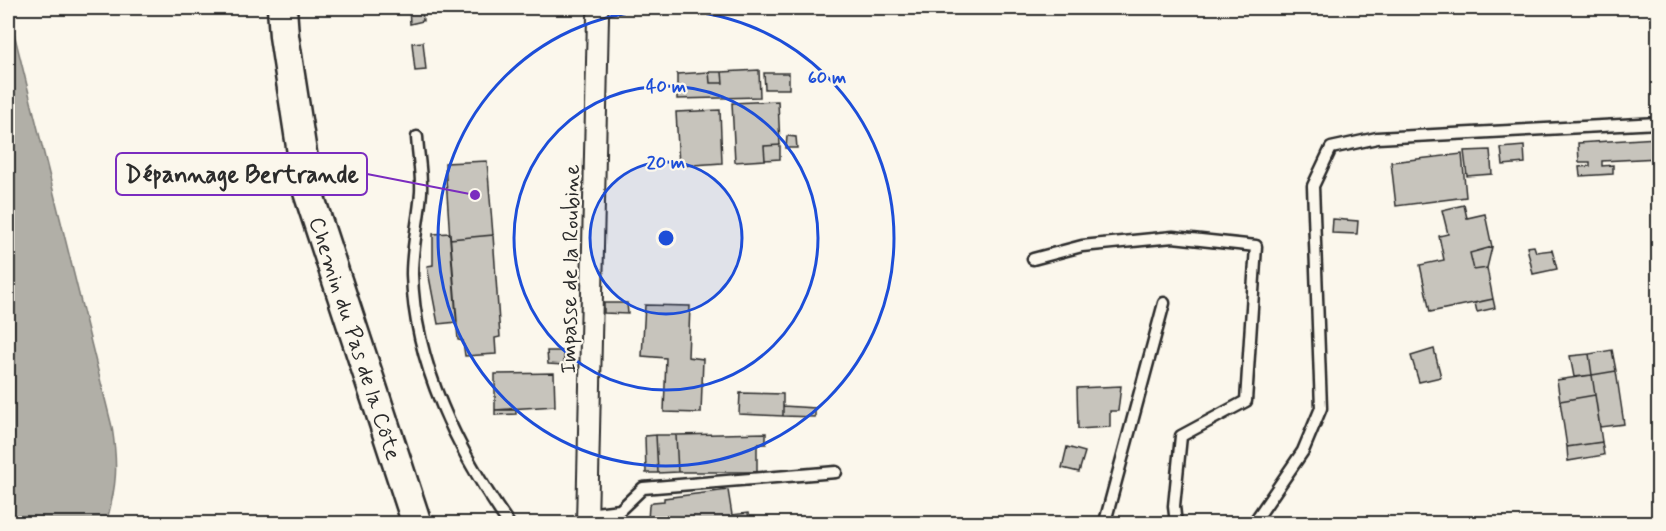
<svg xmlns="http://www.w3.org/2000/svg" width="1666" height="531" font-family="Mynerve,sans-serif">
  <rect width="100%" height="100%" fill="#fbf7ec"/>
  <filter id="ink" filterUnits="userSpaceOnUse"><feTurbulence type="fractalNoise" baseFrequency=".0167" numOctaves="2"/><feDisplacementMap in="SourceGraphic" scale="12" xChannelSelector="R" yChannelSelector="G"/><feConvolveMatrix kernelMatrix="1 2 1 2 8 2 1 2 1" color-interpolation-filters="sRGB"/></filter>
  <g filter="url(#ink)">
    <path fill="#b1afa7" stroke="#7b7a75" stroke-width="1.5" d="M8,9l104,418c6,38 5,59 -6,96h-98z"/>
    <path fill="#c7c4bc" stroke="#2b2b2b" stroke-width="1.5" d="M409,8h13l1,13 -13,3z
      M423,42l3,28 -11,1 -3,-28z
      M759,70l1,27 -83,2v-25l32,-2 1,11h13l-1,-11z
      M709,72h13l1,11h-13z
      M764,73h25v16h-24z
      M778,101l2,44 -16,1 1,14 -30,2 -3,-59z
      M720,110l2,53 -43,3 -3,-54z
      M787,136l9,1 1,11h-11z
      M1657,138l1,20 -56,3v5l11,-1v9l-33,2 -1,-9 11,-1v-4h-11l-1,-19z
      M780,145v14l-15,1 -1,-14z
      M1524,146l1,17 -22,2 -2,-17z
      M1490,150l2,24 -25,2 -3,-25z
      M1462,154l4,43 -70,9 -5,-44z
      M487,161l6,74 -43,4 -5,-76z
      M1464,205l3,13 18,-4 7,33 -22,6 4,17 13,-2 6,31 -63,13 -10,-47 24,-5 -5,-24 9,-2 -6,-24z
      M1333,219l25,2 -1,13 -25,-1z
      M450,233l7,89 -19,2 -11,-58 6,-1v-31z
      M493,235l7,102 -5,1 1,16 -31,2 -2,-15 -5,-1 -8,-101z
      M1534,246l2,6 16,-2 5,19 -24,5 -6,-27z
      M1492,247l-5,21 -13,2 -4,-17z
      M1493,299l2,9 -18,4 -2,-9z
      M604,303h23l1,11 -24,-1z
      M645,305l45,1 -2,51 15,2 -2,54 -37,-1 2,-54 -24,-2z
      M1434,349l7,28 -22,5 -8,-26z
      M1612,350l4,21 -24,4 -3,-21z
      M547,351h17v14l-16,-1z
      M1589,354l3,21 -18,2 -4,-21z
      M1616,371l8,53 -24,3 -8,-52z
      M554,373l1,33 -60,4v-36z
      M1592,375l3,20 -35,6 -3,-21z
      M1121,386l-3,25h-8v16l-32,2 -1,-41z
      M740,393l43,1v22l-44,-2z
      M1595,395l7,47 -35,5 -7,-46z
      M783,406l32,2v9l-32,-1z
      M495,410h21v4l-21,1z
      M766,433v11h-9v28h-79l-2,-37z
      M656,435h20l2,37 -20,1z
      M656,435l2,38h-12l-1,-37z
      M1602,442l2,13 -36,6 -1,-14z
      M1067,447l18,5 -6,20 -17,-4z
      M728,490l4,25 16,-2 2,11h-106l-1,-3 5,-1 1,-14 4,-4 11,-1v-3z"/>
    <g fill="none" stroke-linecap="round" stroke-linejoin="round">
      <g stroke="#2b2b2b" stroke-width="15">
        <path id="lane" d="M417,137c1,18 5,37 4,55 -2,28 -9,54 -9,82 2,89 46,178 97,250
          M1033,259l49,-13 91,-9 83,9 -10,155 -65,35 -7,70 2,18
          M587,514l33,-4 23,-22 193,-16
          M1107,524l-1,-6 58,-215
          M1253,524l50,-73 18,-43 -8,-222 18,-38 46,-10 281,-15"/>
      </g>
      <g stroke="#2b2b2b" stroke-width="24">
        <path id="street" d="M587,524l11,-508"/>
      </g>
      <g stroke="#2b2b2b" stroke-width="33">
        <path id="secondary" d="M282,8l2,28 24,156 109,332"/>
      </g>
      <use href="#lane" stroke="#fbf7ec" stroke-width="10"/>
      <use href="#street" stroke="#fbf7ec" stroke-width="20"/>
      <use href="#secondary" stroke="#fbf7ec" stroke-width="28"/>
    </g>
  </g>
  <circle cx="666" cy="238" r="76" fill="#1d4ed8" fill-opacity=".12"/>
  <g fill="none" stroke="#1d4ed8" stroke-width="3">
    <circle cx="666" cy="238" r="76"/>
    <circle cx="666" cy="238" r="152"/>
    <circle cx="666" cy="238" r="228"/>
  </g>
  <g text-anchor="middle" stroke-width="4.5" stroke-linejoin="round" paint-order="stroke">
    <g font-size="22" fill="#2b2b2b" stroke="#fbf7ec">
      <text transform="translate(569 269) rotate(-89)" y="8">Impasse de la Roubine</text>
      <text transform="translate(356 338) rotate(72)" y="8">Chemin du Pas de la Côte</text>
    </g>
  </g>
  <circle cx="666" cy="238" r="9" fill="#1d4ed8" stroke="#fbf7ec" stroke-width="3"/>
  <g font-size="18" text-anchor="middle" font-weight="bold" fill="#1d4ed8" stroke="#fbf7ec" stroke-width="4.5" stroke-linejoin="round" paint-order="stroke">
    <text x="827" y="83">60 m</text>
    <text x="666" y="92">40 m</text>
    <text x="666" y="168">20 m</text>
  </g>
  <path fill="none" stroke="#7b2cbf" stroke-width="2" d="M475 195L367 174"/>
  <circle fill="#7b2cbf" stroke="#fbf7ec" stroke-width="2" cx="475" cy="195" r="6"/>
  <rect fill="#fbf7ec" stroke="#7b2cbf" stroke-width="2" x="116" y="153" width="251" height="42" rx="6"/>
  <g font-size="24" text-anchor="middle" font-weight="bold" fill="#2b2b2b">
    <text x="242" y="182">Dépannage Bertrande</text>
  </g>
  <rect width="1666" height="531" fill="none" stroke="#fbf7ec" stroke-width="30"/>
  <rect x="15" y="15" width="1636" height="501" fill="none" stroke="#2b2b2b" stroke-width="2" filter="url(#ink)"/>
</svg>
